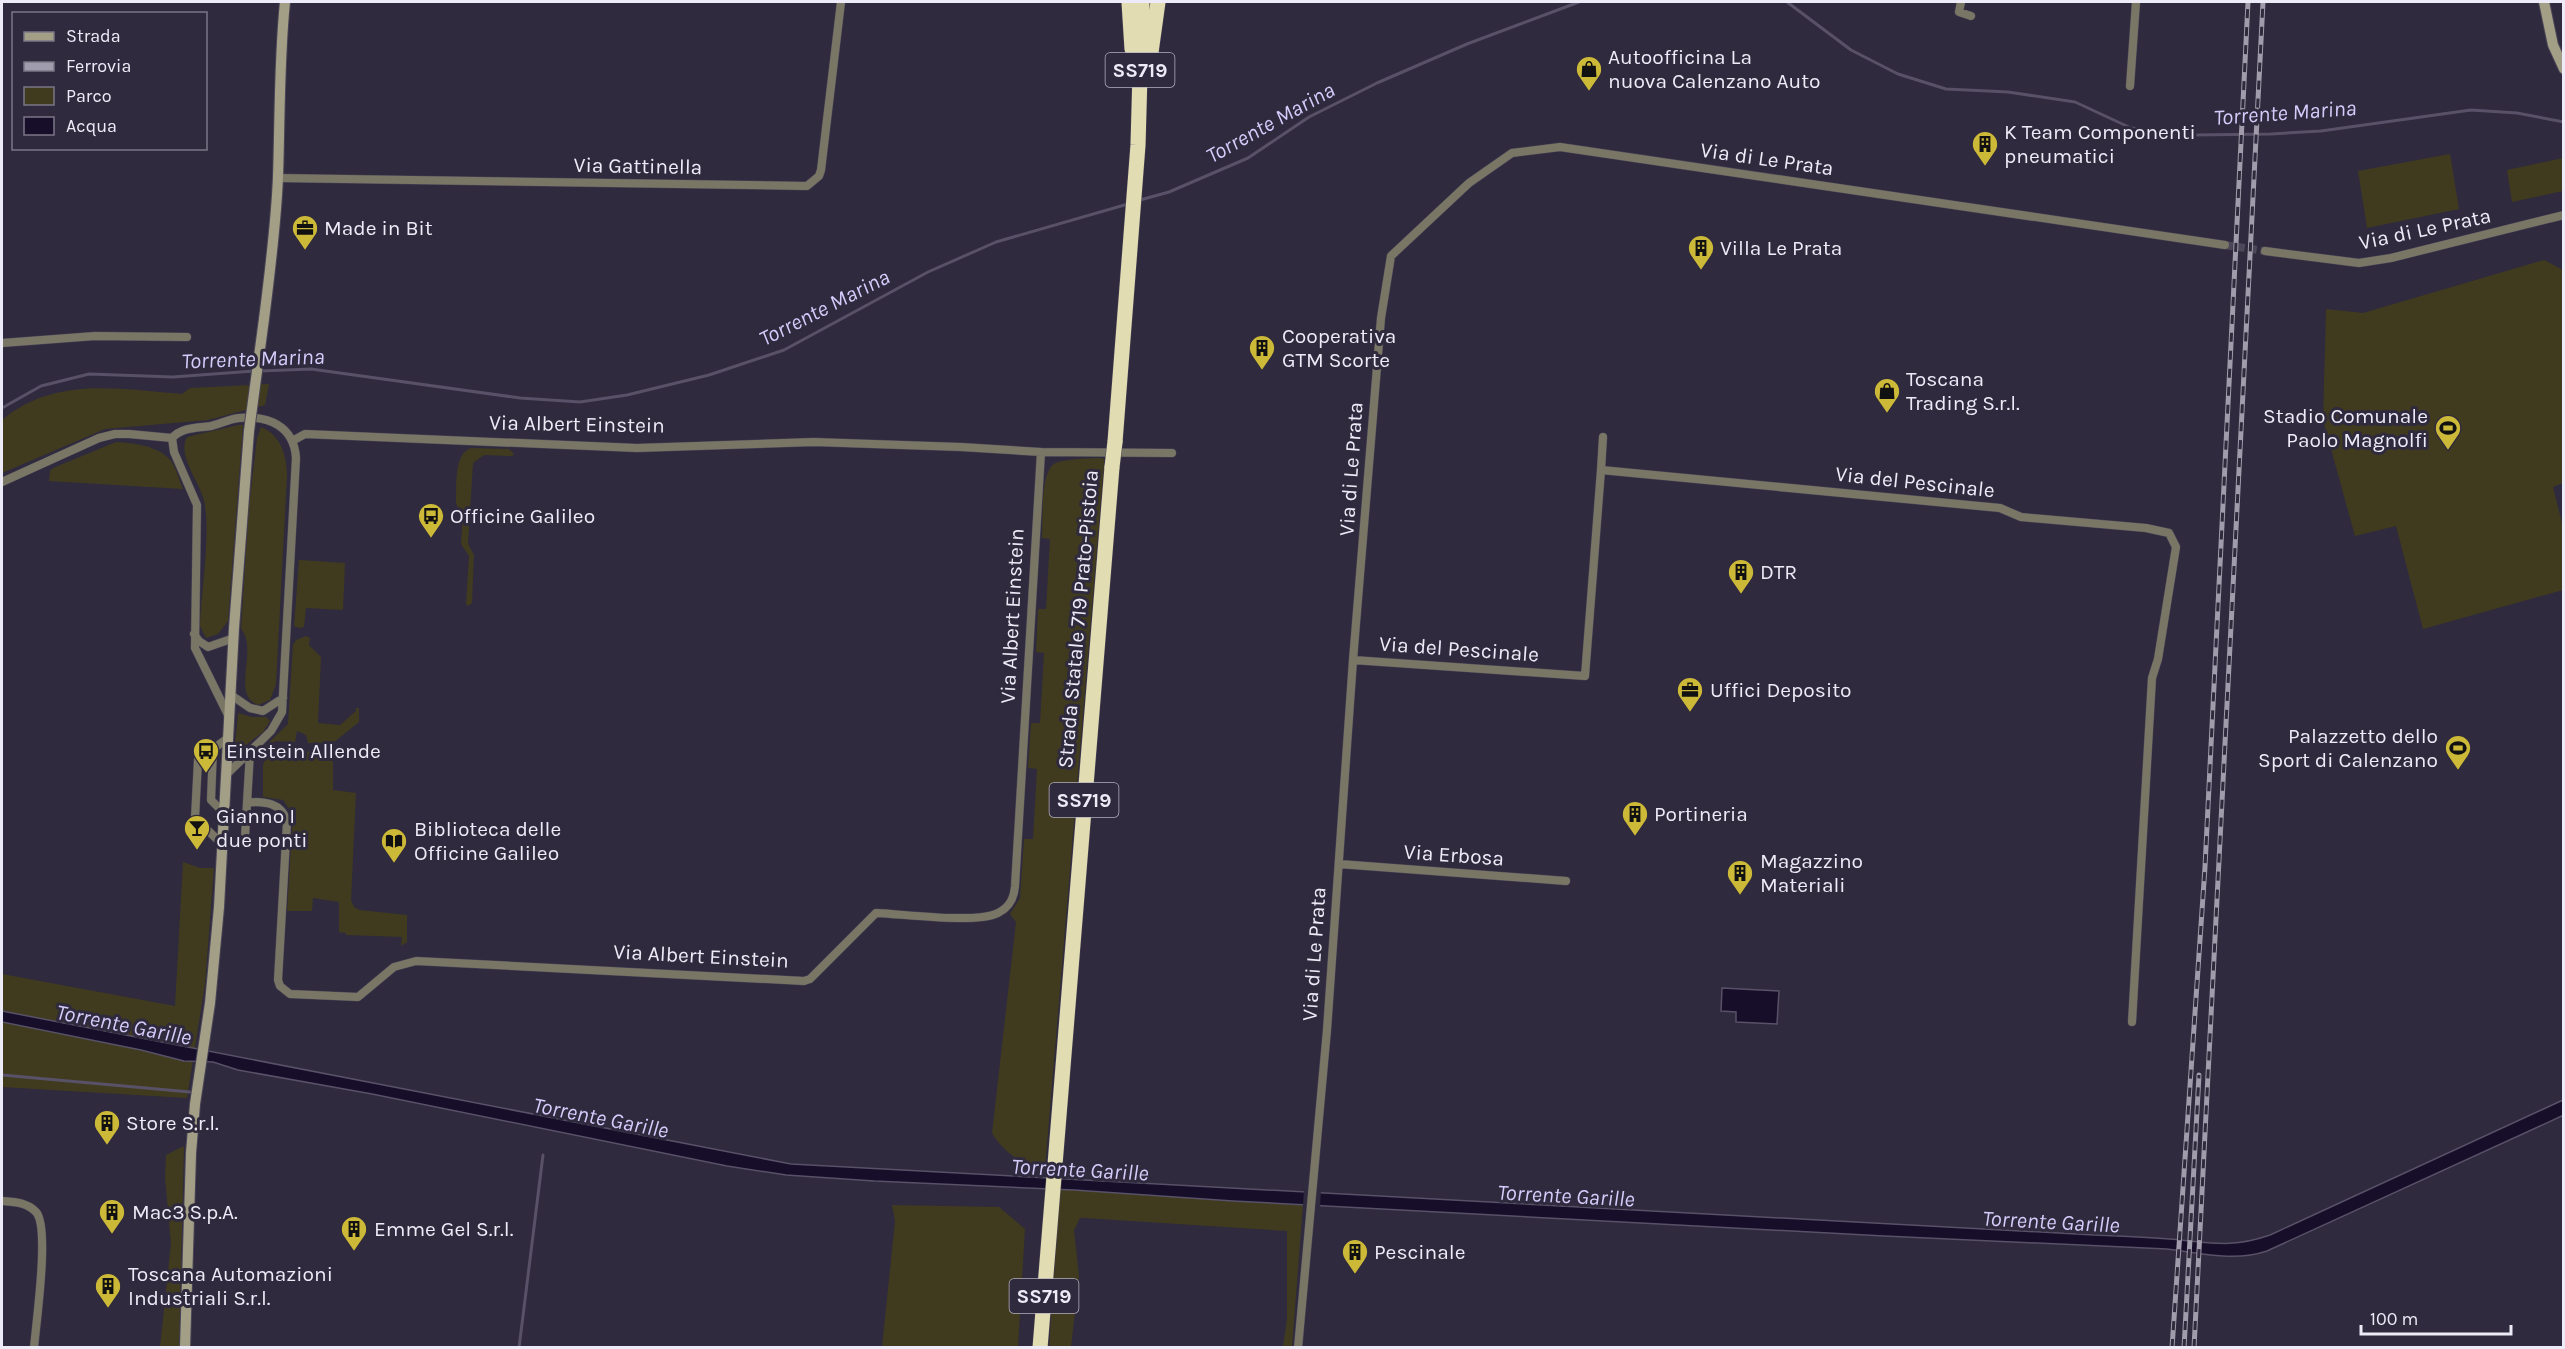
<svg xmlns="http://www.w3.org/2000/svg" width="2565" height="1349" font-family="Karla,sans-serif">
  <rect width="100%" height="100%" fill="#2f2a3d"/>
  <path fill="#403b1f" d="M2450,154l9,55 -92,19 -9,-57z
    M2563,158v33l-51,11 -5,-32z
    M2544,260l19,10v213l-10,4 10,40v63l-140,39 -27,-103 -41,10 -32,-116 3,-111 37,4z
    M269,384l-4,21 -57,15 -103,9 -103,44v-53c53,-44 116,-31 180,-26l8,-6z
    M238,425h5l-15,196 -10,13 -12,4 -6,-12c1,-33 12,-100 3,-129 -5,-17 -26,-43 -16,-60z
    M261,427c20,8 26,29 26,49l-11,208 -6,16 -12,5c-28,-11 1,-55 -17,-76l8,-123 8,-68z
    M116,442c17,1 44,4 55,19 5,7 8,19 12,28l-134,-8 1,-10 3,-3z
    M471,448l38,1 5,5 -2,2 -28,-1 -11,8 -5,81 6,11 -2,48 -4,3 -2,-2 3,-48 -8,-12 2,-31 -5,-5 -2,-5c1,-16 -3,-49 15,-55z
    M1101,458l3,1v5l-59,704c-22,-2 -42,-16 -53,-35l24,-211 -6,-8 10,-16 4,-59h9l4,-70 -9,-1 3,-45h9l4,-70 -8,-1 2,-43h8l4,-70 -8,-1c1,-16 -2,-65 12,-74 7,-5 37,-6 47,-6z
    M299,560l46,3 -2,47 -37,-2 -2,19 -4,1 -6,-2z
    M306,636l4,2 -1,7 12,12 -3,66 22,2 16,-14v-3h3v14l-26,21h-25l-2,-8 -9,-4 -2,11 -19,-1 -11,5 23,-22 5,-79 3,-5z
    M238,713l14,4h14l4,4 -7,11 -25,19 -3,-5z
    M308,751l21,1 4,3v35l23,3 -5,107 3,7 6,3 47,5v27l-6,4 1,-9 -56,-2v-2l-7,-1v-30l-26,-4 -1,13h-25l6,-96 -10,-15 -20,-3v-31l1,-4 10,-10h19l1,9 2,1 3,-4 5,1z
    M183,862l17,6h14l-9,116 -18,114 -185,-11v-113l173,32z
    M184,1146l-5,201h-19l11,-104 -6,-65 1,-23z
    M1060,1189l243,15 -11,143h-9l4,-28v-88l-203,-13h-4l-6,12 5,46 -8,71 -22,1z
    M892,1205l107,2 26,22 -7,118h-136l13,-126z"/>
  <path fill="#170f2a" stroke="#585168" stroke-width="1.5" d="M1722,988l57,3 -2,33 -41,-2v-10l-15,-1z
    M2,1011l789,153 1303,71c25,1 50,2 75,4 40,3 61,10 101,-4l293,-135 1,15 -297,136c-32,11 -67,2 -100,-2l-283,-13 -651,-35 -159,-11 -200,-9 -88,-6 -59,-9 -355,-72 -134,-24 -25,-8 -29,-1 -43,-11 -139,-28z"/>
  <path fill="#2f2a3d" d="M1304,1189l17,1 -1,17 -17,-1z"/>
  <g fill="none" stroke-linecap="round" stroke-linejoin="round">
    <path stroke="#585168" stroke-width="3" d="M1787,2l64,48 47,24 48,15 62,3 67,10 56,26 64,7 76,-1 50,-3 150,-21 46,3 47,9
      M1140,200l29,-8 79,-34 61,-41 68,-34 90,-39 112,-42
      M260,371l51,-2 209,29 60,4 47,-7 82,-20 75,-25 144,-78 68,-30 132,-38
      M2,408l39,-22 48,-12 84,3 81,-6
      M2,1075l188,17
      M519,1348l24,-193"/>
    <path stroke="#4c4759" stroke-width="8" stroke-dasharray="8 4" stroke-linecap="butt" d="M2225,245l40,6"/>
    <g stroke="#4a4557" stroke-width="9">
      <path id="street" d="M1961,2l-2,10 12,4
        M2130,86l6,-84
        M278,178l529,8 12,-10 2,-6 20,-168
        M2265,251l94,12 32,-5 173,-43
        M2,343l93,-7 92,1
        M294,440l11,-6 332,14 177,-6 147,5 80,5 131,1
        M1601,470l2,-33
        M2,482l97,-44 16,-4h14l43,4
        M194,634l5,7 9,6 26,-9
        M1353,660l232,16 16,-206 399,38 21,9 125,11 23,5 7,14 -18,112 -6,19 -20,344
        M231,695l19,13 13,3 20,-13
        M213,749l-2,51 13,13
        M226,775l45,-44 11,-19 14,-254c-2,-32 -28,-43 -57,-40 -10,1 -19,6 -28,8 -14,2 -29,1 -39,12l2,14 23,53 -2,143 34,69
        M247,802c18,0 35,0 40,20l-9,158 2,6 10,8 68,3 36,-30 22,-6 388,20 6,-2 66,-66c28,1 100,11 122,0 12,-6 16,-15 17,-27l26,-434
        M245,837l5,-85
        M223,845l-28,-27 3,-58 30,-22
        M1339,864l227,17
        M2,1201c12,1 25,1 34,11 14,15 0,111 -2,136
        M1298,1348l29,-318 26,-370 28,-342 10,-62 78,-73 43,-30 48,-6 665,98"/>
    </g>
    <g stroke="#4a4557" stroke-width="12">
      <path id="secondary" d="M2544,2l9,43 11,24
        M264,319c6,-47 12,-94 14,-142 2,-59 1,-117 7,-175
        M185,1348l6,-195 4,-49 15,-101 9,-96 15,-279 15,-197"/>
    </g>
    <g stroke="#4a4557" stroke-width="16">
      <path id="highway" d="M1129,2l3,47
        M1148,74l10,-72
        M1115,442l23,-297 4,-143
        M1040,1348l72,-881"/>
    </g>
    <use href="#street" stroke="#797666" stroke-width="8"/>
    <use href="#secondary" stroke="#a39f86" stroke-width="10"/>
    <use href="#highway" stroke="#e2dcb3" stroke-width="15"/>
    <g stroke="#a09cab" stroke-width="5">
      <path id="rail" d="M2172,1348l33,-481 43,-865
        M2184,1348l15,-273
        M2194,1348l69,-1346"/>
    </g>
    <use href="#rail" stroke="#2f2a3d" stroke-width="3" stroke-dasharray="9" stroke-linecap="butt"/>
    <g stroke="#4a4557" stroke-width="12" stroke-linecap="butt">
      <path id="secondary-bridge" d="M249,431l15,-112"/>
    </g>
    <g stroke="#4a4557" stroke-width="16" stroke-linecap="butt">
      <path id="highway-bridge" d="M1112,467l3,-25"/>
    </g>
    <use href="#secondary-bridge" stroke="#a39f86" stroke-width="10"/>
    <use href="#highway-bridge" stroke="#e2dcb3" stroke-width="15"/>
  </g>
  <defs>
    <g id="shop-pin" transform="scale(1.35)"><path d="M0 17L-7.5 6A9.5 9.5 0 1 1 7.5 6Z" fill="#cdb938" stroke="#2f2a3d"/><path d="M-5-2.5h2.3a2.7 3.5 0 0 1 5.4 0H5L5.5 6h-11ZM-1.5-2.5h3a1.5 2.3 0 0 0-3 0Z" fill="#111"/></g>
    <g id="building-pin" transform="scale(1.35)"><path d="M0 17L-7.5 6A9.5 9.5 0 1 1 7.5 6Z" fill="#cdb938" stroke="#2f2a3d"/><path d="M-4-6H4V6H1V3H-1V6H-4ZM-2.5-4.3h1.7v1.8h-1.7ZM.8-4.3h1.7v1.8H.8ZM-2.5-1h1.7V.8h-1.7ZM.8-1h1.7V.8H.8Z" fill="#111"/></g>
    <g id="office-pin" transform="scale(1.35)"><path d="M0 17L-7.5 6A9.5 9.5 0 1 1 7.5 6Z" fill="#cdb938" stroke="#2f2a3d"/><path d="M-6-3h4V-5.5h4V-3h4V5H-6ZM-1-4.5V-3h2v-1.5ZM-6 0V1H6V0Z" fill="#111"/></g>
    <g id="stadium-pin" transform="scale(1.35)"><path d="M0 17L-7.5 6A9.5 9.5 0 1 1 7.5 6Z" fill="#cdb938" stroke="#2f2a3d"/><path d="M0-5a6.5 5 0 1 0 0 10a6.5 5 0 1 0 0-10ZM-3.5-1.8h7v3.6h-7Z" fill="#111"/></g>
    <g id="bus-pin" transform="scale(1.35)"><path d="M0 17L-7.5 6A9.5 9.5 0 1 1 7.5 6Z" fill="#cdb938" stroke="#2f2a3d"/><path d="M-5-6H5V4H4V6H2V4H-2V6H-4V4H-5ZM-3.5-4V0h7V-4ZM-3.5 1.2v1.5H-2V1.2ZM2 1.2v1.5H3.5V1.2Z" fill="#111"/></g>
    <g id="bar-pin" transform="scale(1.35)"><path d="M0 17L-7.5 6A9.5 9.5 0 1 1 7.5 6Z" fill="#cdb938" stroke="#2f2a3d"/><path d="M-6-5H6L.8 .8V4.5H3.5V6h-7V4.5H-.8V.8Z" fill="#111"/></g>
    <g id="library-pin" transform="scale(1.35)"><path d="M0 17L-7.5 6A9.5 9.5 0 1 1 7.5 6Z" fill="#cdb938" stroke="#2f2a3d"/><path d="M-6-4Q-3-5.5-.7-3.5V5Q-3 3-6 4ZM6-4Q3-5.5 .7-3.5V5Q3 3 6 4Z" fill="#111"/></g>
  </defs>
  <g fill-rule="evenodd">
    <use href="#shop-pin" x="1589" y="69"/>
    <use href="#building-pin" x="1985" y="144"/>
    <use href="#office-pin" x="305" y="228"/>
    <use href="#building-pin" x="1701" y="248"/>
    <use href="#building-pin" x="1262" y="348"/>
    <use href="#shop-pin" x="1887" y="391"/>
    <use href="#stadium-pin" x="2448" y="428"/>
    <use href="#bus-pin" x="431" y="516"/>
    <use href="#building-pin" x="1741" y="572"/>
    <use href="#office-pin" x="1690" y="690"/>
    <use href="#stadium-pin" x="2458" y="748"/>
    <use href="#bus-pin" x="206" y="751"/>
    <use href="#building-pin" x="1635" y="814"/>
    <use href="#bar-pin" x="197" y="828"/>
    <use href="#library-pin" x="394" y="841"/>
    <use href="#building-pin" x="1740" y="873"/>
    <use href="#building-pin" x="107" y="1123"/>
    <use href="#building-pin" x="112" y="1212"/>
    <use href="#building-pin" x="354" y="1229"/>
    <use href="#building-pin" x="1355" y="1252"/>
    <use href="#building-pin" x="108" y="1286"/>
  </g>
  <g text-anchor="middle" stroke-width="6" stroke-linejoin="round" paint-order="stroke">
    <g fill="#2f2a3d" stroke="#b5b1c0" stroke-width="1.5">
      <rect x="1105.5" y="53" width="69" height="34" rx="4.5"/>
      <rect x="1049.5" y="783" width="69" height="34" rx="4.5"/>
      <rect x="1009.5" y="1279" width="69" height="34" rx="4.5"/>
    </g>
    <g font-size="20" font-weight="bold" fill="#eeebf8">
      <text x="1140" y="77">SS719</text>
      <text x="1084" y="807">SS719</text>
      <text x="1044" y="1303">SS719</text>
    </g>
    <g font-size="21" fill="#eeebf8" stroke="#2f2a3d" text-anchor="start">
      <text x="1608" y="64">Autoofficina La<tspan x="1608" dy="24">nuova Calenzano Auto</tspan></text>
      <text x="2004" y="139">K Team Componenti<tspan x="2004" dy="24">pneumatici</tspan></text>
      <text x="324" y="235">Made in Bit</text>
      <text x="1720" y="255">Villa Le Prata</text>
      <text x="1282" y="343">Cooperativa<tspan x="1282" dy="24">GTM Scorte</tspan></text>
      <text x="1906" y="386">Toscana<tspan x="1906" dy="24">Trading S.r.l.</tspan></text>
      <text x="2428" y="423" text-anchor="end">Stadio Comunale<tspan x="2428" dy="24">Paolo Magnolfi</tspan></text>
      <text x="450" y="523">Officine Galileo</text>
      <text x="1760" y="579">DTR</text>
      <text x="1710" y="697">Uffici Deposito</text>
      <text x="2438" y="743" text-anchor="end">Palazzetto dello<tspan x="2438" dy="24">Sport di Calenzano</tspan></text>
      <text x="226" y="758">Einstein Allende</text>
      <text x="1654" y="821">Portineria</text>
      <text x="216" y="823">Gianno I<tspan x="216" dy="24">due ponti</tspan></text>
      <text x="414" y="836">Biblioteca delle<tspan x="414" dy="24">Officine Galileo</tspan></text>
      <text x="1760" y="868">Magazzino<tspan x="1760" dy="24">Materiali</tspan></text>
      <text x="126" y="1130">Store S.r.l.</text>
      <text x="132" y="1219">Mac3 S.p.A.</text>
      <text x="374" y="1236">Emme Gel S.r.l.</text>
      <text x="1374" y="1259">Pescinale</text>
      <text x="128" y="1281">Toscana Automazioni<tspan x="128" dy="24">Industriali S.r.l.</tspan></text>
    </g>
    <g font-size="21" fill="#eeebf8" stroke="#2f2a3d">
      <text transform="translate(1767 159) rotate(8)" y="7">Via di Le Prata</text>
      <text transform="translate(638 166) rotate(1)" y="7">Via Gattinella</text>
      <text transform="translate(2425 229) rotate(-12)" y="7">Via di Le Prata</text>
      <text transform="translate(577 424) rotate(1)" y="7">Via Albert Einstein</text>
      <text transform="translate(1351 469) rotate(-86)" y="7">Via di Le Prata</text>
      <text transform="translate(1915 482) rotate(6)" y="7">Via del Pescinale</text>
      <text transform="translate(1012 616) rotate(-87)" y="7">Via Albert Einstein</text>
      <text transform="translate(1078 619) rotate(-85)" y="7">Strada Statale 719 Prato-Pistoia</text>
      <text transform="translate(1459 649) rotate(4)" y="7">Via del Pescinale</text>
      <text transform="translate(1454 855) rotate(4)" y="7">Via Erbosa</text>
      <text transform="translate(1314 954) rotate(-86)" y="7">Via di Le Prata</text>
      <text transform="translate(701 956) rotate(3)" y="7">Via Albert Einstein</text>
    </g>
    <g font-size="22" font-style="italic" fill="#d6ccfc" stroke="#2f2a3d">
      <text transform="translate(2285 112) rotate(-4)" y="8">Torrente Marina</text>
      <text transform="translate(1270 122) rotate(-29)" y="8">Torrente Marina</text>
      <text transform="translate(824 307) rotate(-27)" y="8">Torrente Marina</text>
      <text transform="translate(253 358) rotate(-2)" y="8">Torrente Marina</text>
      <text transform="translate(124 1024) rotate(11)" y="8">Torrente Garille</text>
      <text transform="translate(601 1117) rotate(11)" y="8">Torrente Garille</text>
      <text transform="translate(1080 1169) rotate(3)" y="8">Torrente Garille</text>
      <text transform="translate(1566 1195) rotate(3)" y="8">Torrente Garille</text>
      <text transform="translate(2051 1221) rotate(3)" y="8">Torrente Garille</text>
    </g>
  </g>
  <rect width="2565" height="1349" fill="none" stroke="#eeebf8" stroke-width="6"/>
  <rect x="12" y="12" width="195" height="138" fill="#2f2a3d" stroke="#7b7788" stroke-width="1.5"/>
  <rect x="24" y="32" width="30" height="9" fill="#a39f86" stroke="#7b7788" stroke-width="1.5"/>
  <text x="66" y="42" font-size="18" fill="#eeebf8">Strada</text>
  <rect x="24" y="62" width="30" height="9" fill="#a09cab" stroke="#7b7788" stroke-width="1.5"/>
  <text x="66" y="72" font-size="18" fill="#eeebf8">Ferrovia</text>
  <rect x="24" y="87" width="30" height="18" fill="#403b1f" stroke="#7b7788" stroke-width="1.5"/>
  <text x="66" y="102" font-size="18" fill="#eeebf8">Parco</text>
  <rect x="24" y="117" width="30" height="18" fill="#170f2a" stroke="#7b7788" stroke-width="1.5"/>
  <text x="66" y="132" font-size="18" fill="#eeebf8">Acqua</text>
  <path d="M2361 1325v9h150v-9" fill="none" stroke="#eeebf8" stroke-width="3"/>
  <text x="2370" y="1325" font-size="18" fill="#eeebf8" stroke="#2f2a3d" stroke-width="4.5" paint-order="stroke">100 m</text>
</svg>
